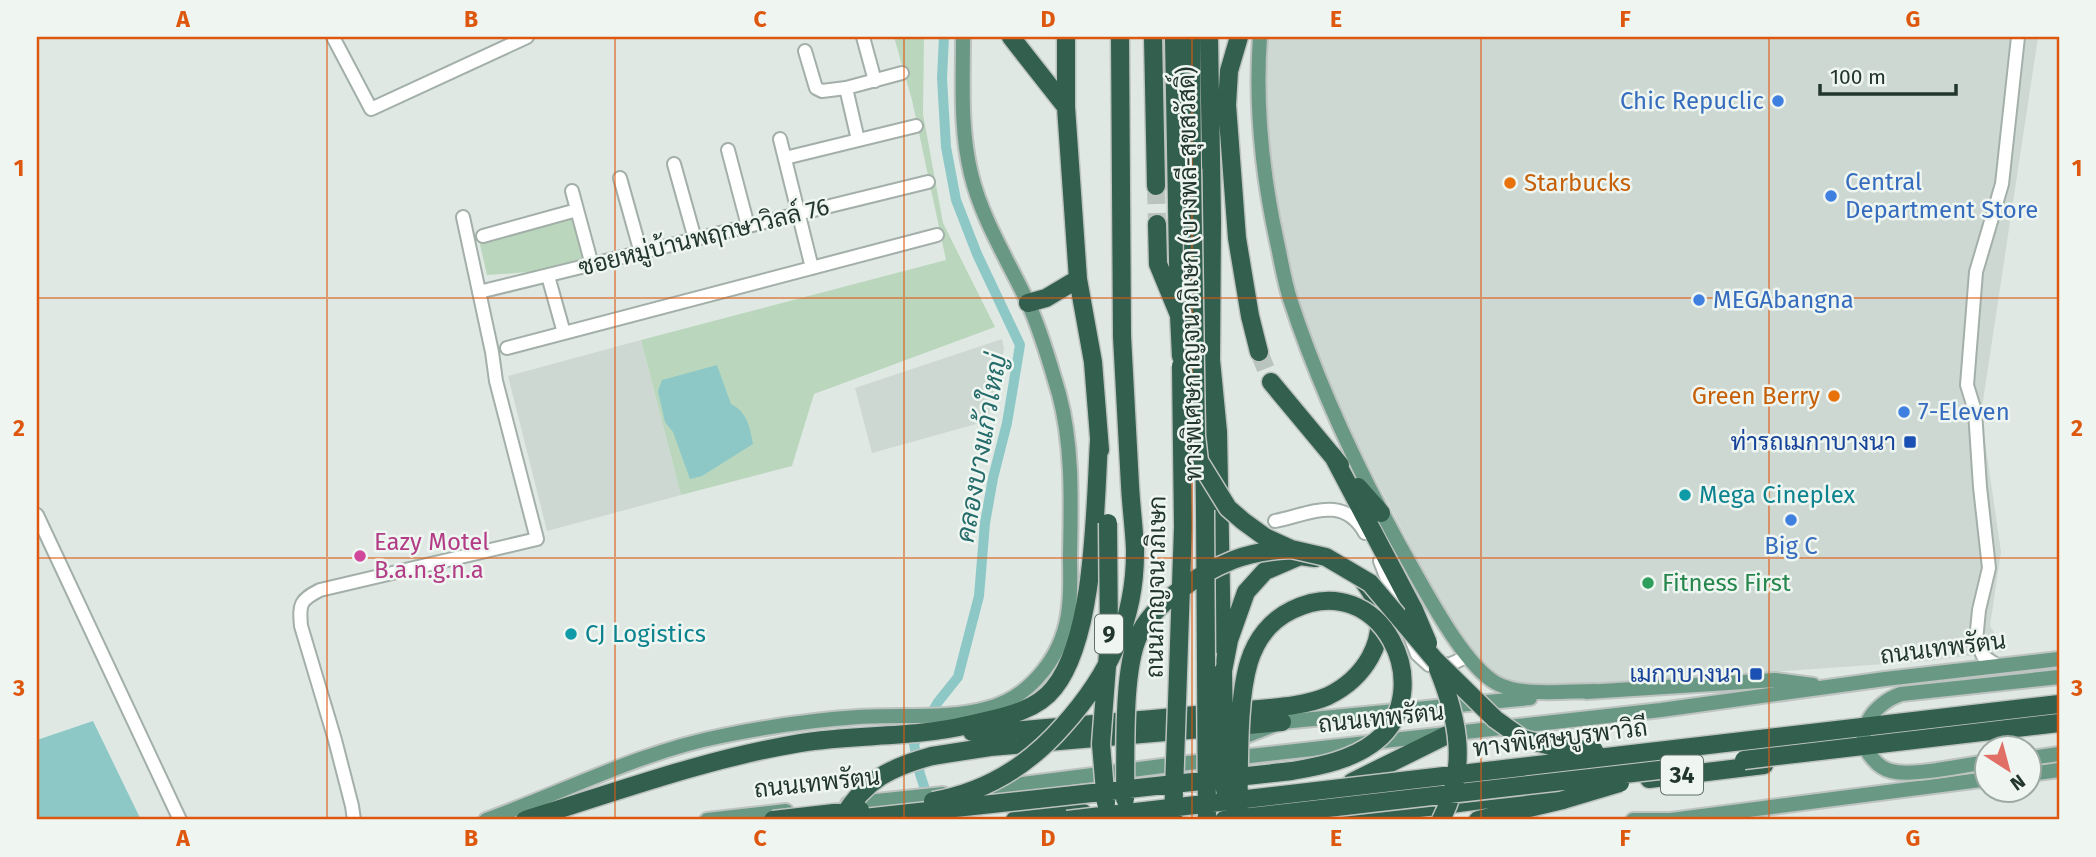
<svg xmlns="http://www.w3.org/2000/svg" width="2096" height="857" font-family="'Fira Sans',Sarabun,sans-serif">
  <rect width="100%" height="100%" fill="#dfe8e3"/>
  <path fill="#ced8d2" d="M1268,37h770l-57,377 20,138 -11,74 16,25 -79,10 -384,27 -43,-8 -16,-13 -47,-70 -87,-167 -30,-65 -24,-68 -14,-61 -20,-147z
    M1002,339l2,10 -17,72 -115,32 -17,-65z
    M641,340l40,155 -134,36 -39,-155z"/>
  <path fill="#bad7bd" d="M894,37h30l-1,77 20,109 52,104 -181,67 -22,72 -111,29 -40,-155 305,-80 -34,-160z
    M573,218l12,42 -41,11 -57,4 -8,-35z"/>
  <path fill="#8dc8c7" d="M717,365l14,39c16,8 19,23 22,40l-51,32 -12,3 -17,-47 -8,-10 -7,-31 4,-11z
    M93,721l48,99h-101l-3,-4v-76z"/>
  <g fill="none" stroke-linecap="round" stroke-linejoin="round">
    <path stroke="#8dc8c7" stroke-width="10" d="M928,719l10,-17 20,-25 21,-81 6,-73 8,-45 14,-55 13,-78 -43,-91 -21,-54 -10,-53 -4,-69 2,-41
      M921,732l-7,12 6,30 15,46"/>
    <path stroke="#b9c4bf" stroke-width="18" stroke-dasharray="18 9" stroke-linecap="butt" d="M1156,186l1,38
      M1259,352l12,30"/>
    <g stroke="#a3afa9" stroke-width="16">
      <path id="minor" d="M333,37l38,72 156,-72
        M863,37l12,44
        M805,51l11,37 6,3 24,-3 12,52
        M846,88l56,-15
        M780,139l32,129
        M728,150l20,76
        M785,158l131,-32
        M674,164l21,75
        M620,178l21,75
        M572,191l20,74
        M483,236l94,-26
        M548,276l16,57
        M479,292l449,-110
        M507,348l430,-113
        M37,515l143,305
        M1275,521c35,-7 68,-27 90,12
        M1380,561l20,52
        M1410,636l7,18 12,11 22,-1 17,-8
        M1998,666l-15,-10 -7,-15 3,-31 10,-42 -9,-81 -5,-76 -8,-26 9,-113 26,-88 16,-147
        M354,820l-2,-14 -17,-66 -34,-114c-2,-22 -1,-26 19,-36l217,-51 -41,-158 -4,-29 -29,-135"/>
    </g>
    <g stroke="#bdc3c0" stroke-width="18">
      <path id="major" d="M1260,37c-5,69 2,136 17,205 4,18 7,38 13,57 31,95 75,186 125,274 17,30 51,93 81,110 25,14 70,8 99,8
        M1586,692l189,-12 38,5
        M1230,742l52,-20 248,-24
        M2030,758l29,-4
        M2030,774l29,-4
        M984,789l186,-24 491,-55 224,-31 174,-20
        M848,804l95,-10
        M486,820c78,-28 154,-68 236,-84 44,-9 91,-16 136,-19 42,-3 90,3 131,-9 45,-13 76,-56 80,-102 2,-16 1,-34 1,-50 1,-54 3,-110 -11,-162 -9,-30 -17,-60 -30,-89 -20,-43 -47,-85 -58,-131 -11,-45 -8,-91 -8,-137
        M707,820l79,-9
        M1633,820h38l317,-41"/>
    </g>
    <g stroke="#bdc3c0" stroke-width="21">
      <path id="highway" d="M1011,37l55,70
        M1066,37v70l12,172 15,83 7,88
        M1120,37l2,299
        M1153,37l3,149
        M1174,37l5,278
        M1191,37l1,132
        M1209,37l3,184 -1,139 7,72 4,214
        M1239,37l-10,34 -2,34 10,133 13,78 9,36
        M1157,224l1,40 21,51 2,41
        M1028,303l18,-5 32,-19
        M1271,382l69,83
        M1333,456l81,154
        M1358,487l23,26
        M1205,510l-1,-77 3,-27
        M1223,671l6,-31 17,-48 19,-21 35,-15 15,2
        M972,732h27c80,-7 160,-13 239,-21 27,-3 66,-4 90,-15 35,-17 62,-55 47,-96 -2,-6 -7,-12 -11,-18
        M932,756l58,-9 292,-25
        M1649,779l115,-14
        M1352,782l95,-47
        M525,820c91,-28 180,-61 275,-77 56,-9 113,-5 168,-18 29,-7 67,-12 86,-37 41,-51 41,-181 45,-247
        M1015,820l68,-7
        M1305,820l123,-13 145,-19
        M1478,820l85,-20"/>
    </g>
    <use href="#minor" stroke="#fff" stroke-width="12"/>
    <use href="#major" stroke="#699984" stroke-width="14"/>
    <use href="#highway" stroke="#325f4e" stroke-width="18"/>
    <g stroke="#bdc3c0" stroke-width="18" stroke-linecap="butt">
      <path id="major-bridge" d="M1988,762c-25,3 -76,15 -97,9 -8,-2 -13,-6 -18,-12 -23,-25 1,-56 28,-65l158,-17"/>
    </g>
    <g stroke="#bdc3c0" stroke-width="21" stroke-linecap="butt">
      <path id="highway-bridge" d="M1192,169l4,267 3,25 29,47 15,13 22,16 26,12 35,8 44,26 65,77 60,59 28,20 32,8 39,3
        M1205,510l2,310
        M1414,610l14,33
        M1438,669c21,52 30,99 3,151
        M1223,671l2,119
        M1744,760l315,-37
        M1125,799c1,-42 -3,-126 13,-162 14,-33 62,-64 95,-77 18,-7 38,-10 58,-11
        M1563,800l57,-17
        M933,801c53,-9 95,-35 130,-75 46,-51 73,-107 72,-177 -1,-22 -4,-43 -5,-64 -3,-50 -5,-99 -8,-149
        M1106,803l-5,-59 8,-104 -1,-117
        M843,817c22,-37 48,-50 89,-61
        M773,820l87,-10
        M846,820l446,-49c29,-5 60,-11 84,-30 63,-50 6,-175 -84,-131 -21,10 -36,29 -43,52 -13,43 -9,112 -11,158
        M1067,820l992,-116
        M1173,820l10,-293 -2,-161
        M1224,820l444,-51"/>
    </g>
    <use href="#major-bridge" stroke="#699984" stroke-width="14"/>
    <use href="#highway-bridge" stroke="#325f4e" stroke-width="18"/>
  </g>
  <path fill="none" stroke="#de570e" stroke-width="2" stroke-opacity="0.55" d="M327,37v783M615,37v783M904,37v783M1192,37v783M1481,37v783M1769,37v783M37,298h2022M37,558h2022"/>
  <g fill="#3f7fe0" stroke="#eff6f1" stroke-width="2.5">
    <circle cx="1778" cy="101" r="7"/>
    <circle cx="1831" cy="196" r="7"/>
    <circle cx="1699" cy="300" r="7"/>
    <circle cx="1904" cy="412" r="7"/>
    <circle cx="1791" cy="520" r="7"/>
  </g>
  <g fill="#e8710a" stroke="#eff6f1" stroke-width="2.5">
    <circle cx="1510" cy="183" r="7"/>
    <circle cx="1834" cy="396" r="7"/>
  </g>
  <g fill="#1a4fb4" stroke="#eff6f1" stroke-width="2.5">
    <rect x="1903" y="435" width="14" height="14" rx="3.5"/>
    <rect x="1749" y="667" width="14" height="14" rx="3.5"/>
  </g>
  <g fill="#0f9aa8" stroke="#eff6f1" stroke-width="2.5">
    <circle cx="1685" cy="495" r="7"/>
    <circle cx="571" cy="634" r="7"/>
  </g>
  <circle fill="#d1479c" stroke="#eff6f1" stroke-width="2.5" cx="360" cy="556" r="7"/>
  <circle fill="#2e9e5b" stroke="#eff6f1" stroke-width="2.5" cx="1648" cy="583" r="7"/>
  <g text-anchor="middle" stroke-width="5" stroke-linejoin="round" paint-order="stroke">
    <g fill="#eff6f1" stroke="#607068" stroke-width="2">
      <rect x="1095" y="614.5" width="28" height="39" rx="5"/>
      <rect x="1661" y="755.5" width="42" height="39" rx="5"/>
    </g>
    <g font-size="23" font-weight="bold" fill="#22362e">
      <text x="1109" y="642">9</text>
      <text x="1682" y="783">34</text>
    </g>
    <g font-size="24" fill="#366cbe" stroke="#eff6f1" text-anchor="start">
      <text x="1764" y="109" text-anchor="end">Chic Repuclic</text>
      <text x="1845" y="190">Central<tspan x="1845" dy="28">Department Store</tspan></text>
      <text x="1713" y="308">MEGAbangna</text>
      <text x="1918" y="420">7-Eleven</text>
      <text x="1791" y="554" text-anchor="middle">Big C</text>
    </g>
    <g font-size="24" fill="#c56008" stroke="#eff6f1" text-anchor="start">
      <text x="1524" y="191">Starbucks</text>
      <text x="1820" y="404" text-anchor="end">Green Berry</text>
    </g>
    <g font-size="24" fill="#22362e" stroke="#eff6f1">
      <text transform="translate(704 237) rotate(-14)" y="8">ซอยหมู่บ้านพฤกษาวิลล์ 76</text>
      <text transform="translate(1190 274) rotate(-91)" y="8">ทางพิเศษกาญจนาภิเษก (บางพลี-สุขสวัสดิ์)</text>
      <text transform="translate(1156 587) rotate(-89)" y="8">ถนนกาญจนาภิเษก</text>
      <text transform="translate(1943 648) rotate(-7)" y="8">ถนนเทพรัตน</text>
      <text transform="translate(1381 718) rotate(-6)" y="8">ถนนเทพรัตน</text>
      <text transform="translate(1560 738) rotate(-7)" y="8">ทางพิเศษบูรพาวิถี</text>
      <text transform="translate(817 783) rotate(-6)" y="8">ถนนเทพรัตน</text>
    </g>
    <g font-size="24" fill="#164399" stroke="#eff6f1" text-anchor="end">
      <text x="1896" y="450">ท่ารถเมกาบางนา</text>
      <text x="1742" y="682">เมกาบางนา</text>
    </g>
    <g font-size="24" fill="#0d838f" stroke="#eff6f1" text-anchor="start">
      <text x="1699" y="503">Mega Cineplex</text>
      <text x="585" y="642">CJ Logistics</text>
    </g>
    <g font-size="24" fill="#b23c85" stroke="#eff6f1" text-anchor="start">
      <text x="374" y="550">Eazy Motel<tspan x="374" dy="28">B.a.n.g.n.a</tspan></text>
    </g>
    <g font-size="24" fill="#27864d" stroke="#eff6f1" text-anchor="start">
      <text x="1662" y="591">Fitness First</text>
    </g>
    <g font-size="26" font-style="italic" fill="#246b6a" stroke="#eff6f1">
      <text transform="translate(981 448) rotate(-80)" y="9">คลองบางแก้วใหญ่</text>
    </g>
  </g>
  <rect width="2096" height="857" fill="none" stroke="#eff6f1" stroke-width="77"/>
  <g transform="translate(2008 769) rotate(144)"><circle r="33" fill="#eff6f1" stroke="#9da9a3" stroke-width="2"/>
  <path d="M0-5L12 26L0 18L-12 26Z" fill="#e16f65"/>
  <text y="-10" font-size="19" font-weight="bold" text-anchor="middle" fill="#22362e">N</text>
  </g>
  <path d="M1820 84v10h136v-10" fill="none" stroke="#22362e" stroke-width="3.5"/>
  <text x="1830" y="84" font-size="21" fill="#22362e" stroke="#eff6f1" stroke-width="5" paint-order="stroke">100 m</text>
  <rect x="38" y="38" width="2020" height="780" fill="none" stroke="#de570e" stroke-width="2.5"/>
  <g font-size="23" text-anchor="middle" font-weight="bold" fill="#de570e">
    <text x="183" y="27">A</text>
    <text x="471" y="27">B</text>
    <text x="760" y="27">C</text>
    <text x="1048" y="27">D</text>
    <text x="1336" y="27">E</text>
    <text x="1625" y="27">F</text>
    <text x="1913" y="27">G</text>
    <text x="19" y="176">1</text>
    <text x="2077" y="176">1</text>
    <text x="19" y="436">2</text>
    <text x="2077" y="436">2</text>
    <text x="19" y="696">3</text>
    <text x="2077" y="696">3</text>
    <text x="183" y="846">A</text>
    <text x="471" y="846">B</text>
    <text x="760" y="846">C</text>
    <text x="1048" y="846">D</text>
    <text x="1336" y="846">E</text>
    <text x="1625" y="846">F</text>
    <text x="1913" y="846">G</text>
  </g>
</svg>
